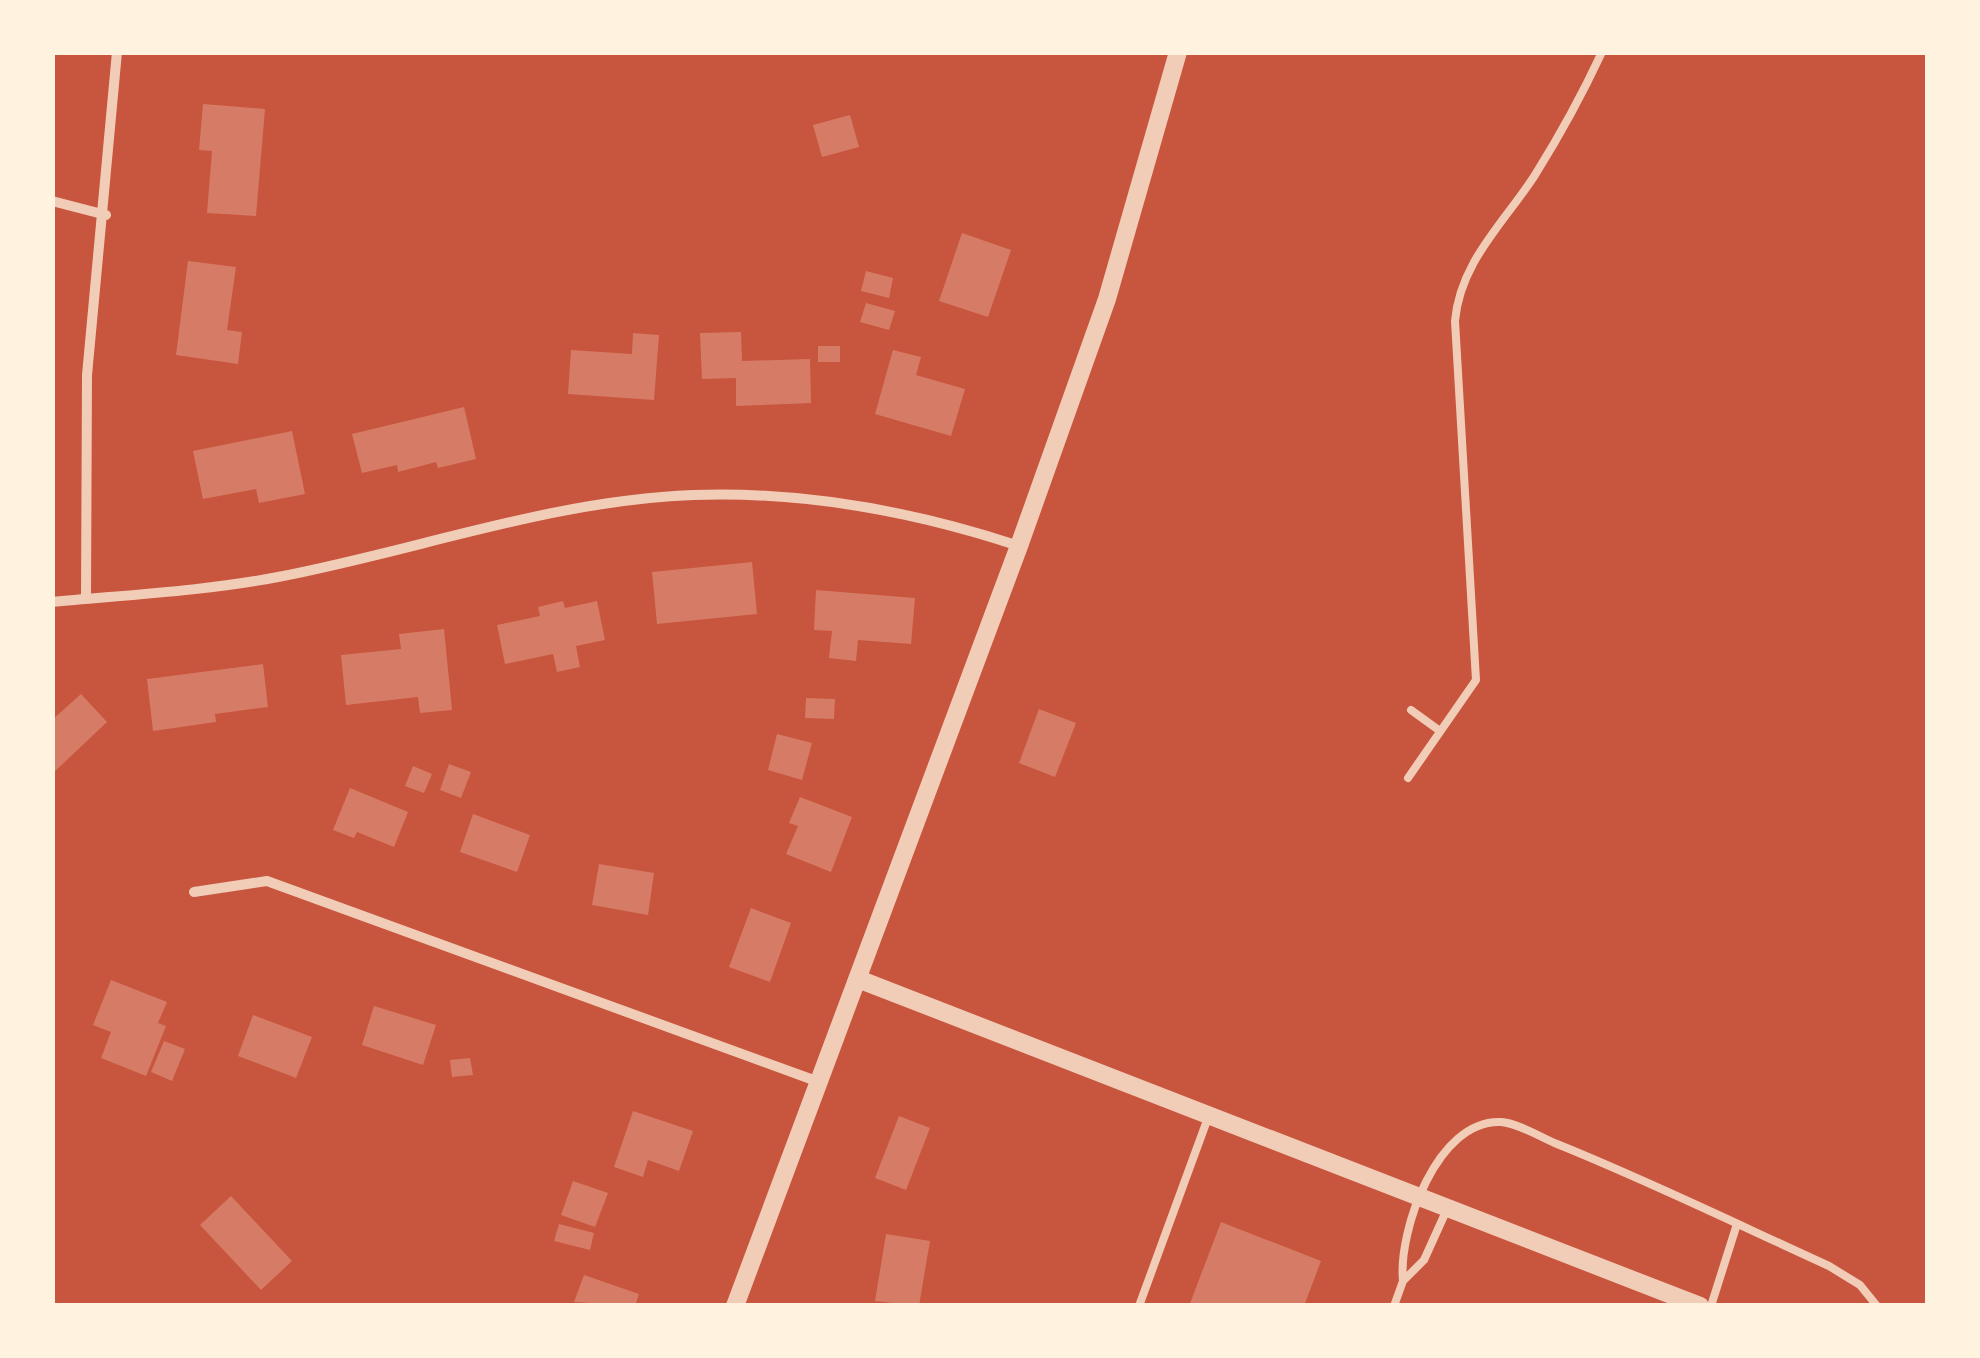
<svg xmlns="http://www.w3.org/2000/svg" width="1980" height="1358" font-family="'Varela Round',sans-serif">
  <rect width="100%" height="100%" fill="#c8553d"/>
  <path fill="#d67c66" d="M203,104l62,5 -9,107 -49,-3 5,-62 -13,-1z
    M850,115l9,32 -37,10 -9,-32z
    M962,233l49,17 -23,67 -49,-16z
    M188,261l48,6 -9,63 15,2 -4,32 -62,-9z
    M866,271l27,7 -4,20 -28,-7z
    M866,303l29,8 -6,19 -29,-8z
    M741,332l1,29 68,-2 1,44 -75,3v-28l-34,1 -2,-46z
    M633,333l26,2 -5,65 -86,-6 3,-44 61,4z
    M818,346h22v16h-22z
    M893,350l28,7 -5,18 49,14 -14,47 -76,-22z
    M464,407l12,52 -38,9 -2,-6 -38,10 -1,-7 -35,8 -10,-39z
    M292,431l13,63 -46,9 -3,-14 -53,10 -10,-48z
    M752,562l5,52 -100,10 -5,-52z
    M816,590l99,8 -4,46 -53,-4 -2,21 -27,-3 3,-27 -18,-1z
    M563,601l2,7 32,-7 8,39 -29,6 4,21 -23,5 -4,-18 -48,10 -8,-39 43,-9 -2,-9z
    M444,629l8,81 -32,3 -2,-16 -72,8 -5,-50 60,-6 -2,-15z
    M263,664l5,43 -53,7 1,8 -63,9 -6,-52z
    M81,694l26,28 -55,52v-54z
    M806,698l29,1 -1,20 -29,-1z
    M1039,709l37,14 -21,54 -36,-14z
    M777,734l35,9 -10,37 -34,-10z
    M449,764l22,8 -10,26 -21,-8z
    M413,766l19,8 -8,19 -19,-7z
    M350,788l58,24 -14,35 -37,-15 -3,6 -21,-8z
    M800,797l52,20 -21,55 -45,-18 12,-28 -9,-3z
    M473,814l57,21 -13,37 -57,-20z
    M599,864l55,9 -6,42 -56,-10z
    M751,908l40,15 -21,59 -41,-15z
    M111,980l56,22 -9,21 8,3 -20,50 -45,-18 10,-26 -18,-7z
    M374,1006l62,19 -13,40 -61,-20z
    M253,1015l59,22 -16,41 -58,-22z
    M164,1041l21,8 -13,32 -21,-9z
    M470,1058l3,17 -21,2 -2,-17z
    M633,1111l60,20 -14,40 -31,-11 -5,17 -29,-10z
    M899,1116l31,12 -24,62 -31,-12z
    M573,1181l35,12 -13,34 -34,-12z
    M231,1196l61,65 -31,29 -61,-65z
    M1221,1222l100,39 -17,45h-115z
    M559,1224l35,9 -4,17 -36,-9z
    M886,1234l44,7 -11,65 -44,-5z
    M584,1275l55,19 -4,12 -61,-4z"/>
  <g fill="none" stroke-linecap="round" stroke-linejoin="round">
    <path stroke="#f1ccb7" stroke-width="8" d="M1411,710l29,21
      M1408,778l68,-98 -21,-359c5,-59 49,-98 80,-146 25,-40 47,-80 67,-123
      M1448,1207l-24,53 -21,21c-5,-50 34,-162 98,-159 17,1 41,16 56,22 92,37 182,81 272,122l31,19 17,21
      M1139,1306l70,-191
      M1394,1306l9,-25
      M1711,1306l26,-82"/>
    <path stroke="#f1ccb7" stroke-width="10" d="M52,201l54,14
      M86,599l1,-224 30,-323
      M52,602c75,-7 153,-11 226,-25 137,-26 275,-77 415,-82 112,-4 220,16 326,51
      M194,892l73,-11 552,201"/>
    <path stroke="#f1ccb7" stroke-width="18" d="M858,979l842,327
      M735,1306l284,-760 88,-247 71,-247"/>
  </g>
  <rect width="1980" height="1358" fill="none" stroke="#fff3e0" stroke-width="110"/>
</svg>
